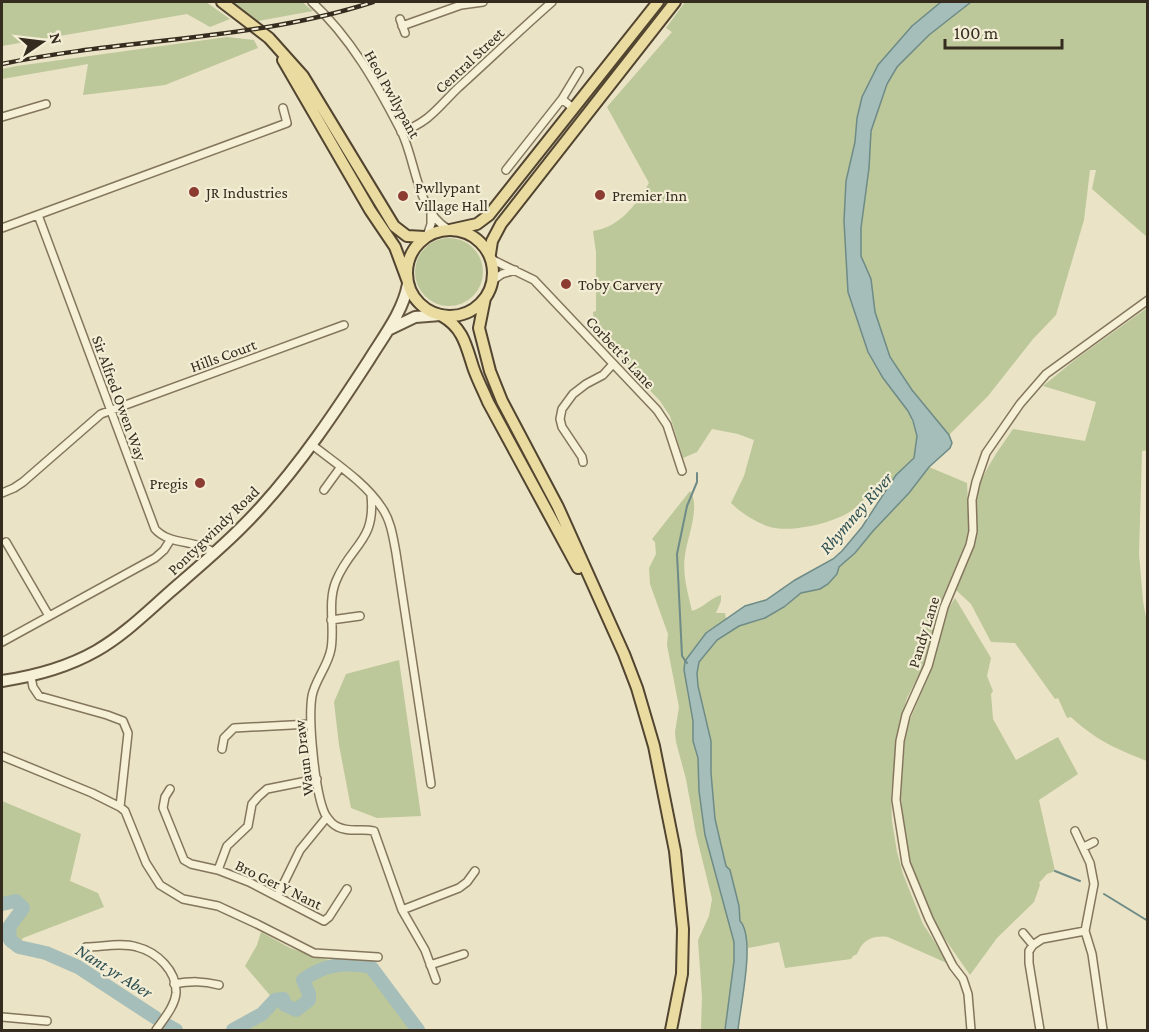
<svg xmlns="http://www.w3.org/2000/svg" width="1149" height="1032" font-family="'Crimson Pro',serif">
  <rect width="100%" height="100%" fill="#eae3c5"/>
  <path fill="#bcc79a" d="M2,2h204l24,17 -20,8 -23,-13 -185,32z
    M232,2h70l11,9 -55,10z
    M685,2h256l-29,24 -34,39 -16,32 -5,21 -2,24 -9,39 -2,40 4,71 20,60 15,26 25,33 10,25 -4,22 -18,17 -10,17 -11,-4c-8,8 -15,17 -24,23 -17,12 -60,22 -81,16 -13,-4 -29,-14 -39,-24l13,-27 10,-36 -16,-6 -26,-5 -15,23 -14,6 -13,-42 -10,-15 -66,-70 -1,-19 3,-1v-59l-3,-21c27,-4 43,-26 56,-48l-42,-76 65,-75 -6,-4z
    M971,2h176v235l-55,-48 4,-19h-6l-6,50 -28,95 -23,24 -45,57 -39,39 -37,-45 -22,-33 -15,-45 -4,-33 -10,-23v-28l8,-60 2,-37 15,-47 11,-17 32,-32z
    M227,37l27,3 4,8 -93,37 -82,10 5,-31 -86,15v-10l15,-3z
    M415 272a34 34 0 1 1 68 0a34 34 0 1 1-68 0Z
    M1147,308l1,142 -6,1 -3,103 4,47 5,27 -1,133c-29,-11 -53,-22 -76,-44l-4,1 -9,-20 -3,1 -40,-56 -24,-1 -20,-38 -15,-14c7,-18 19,-38 20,-58 1,-13 -2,-28 2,-42 7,-22 22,-42 35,-61l72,12 11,-39 -53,-16 33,-27z
    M929,467l38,16 2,39 -2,17 -26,62 -18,66 -16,31 -8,27 -8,69 1,27 5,31 6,22 20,50 26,40 -61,-27c-16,-2 -25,3 -31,17l-4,2 -2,3 -66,9 -6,-26 -31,6 -5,-23 -3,-4 -1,-15 -9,-36 -4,-4 -11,-47 -4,-46v-32l-13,-55 -1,-13 2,-11 18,-22 22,-14 26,-8 19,-11 17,-14 19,-4 17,-15 2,-7 16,-14 18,-22 36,-38z
    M690,491c11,15 -3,47 -5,64 -3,19 3,38 7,56 11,-3 17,-12 29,-16v6l-5,12h9l1,6 -20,14 -21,28 2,30 6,30v20l5,17 1,33 6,44 29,107v19l-9,69h-24l1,-33 -4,-57 11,-24 3,-17 -16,-65 -10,-55 -10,-37 -1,-10 4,-25 -12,-62 1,-11 -18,-50 -1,-16 7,-14 -1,-12 -3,-3z
    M955,598l36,60 -4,18 6,15 -2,3 2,25 23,41 42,-23 20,37 -39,26 16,71 -8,3 -8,9 1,2 -6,17 -37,36 -27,37 -34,-49 -29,-71 -6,-58 4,-59 4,-16 20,-47 18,-64z
    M399,660l22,156 -44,2 -26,-10 -12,-63 -5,-43 12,-28z
    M2,801l79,33 -11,47 28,12 6,14 -81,31 -4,9 -9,-7 -1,-13 14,-19 -7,-7 -14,3z
    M261,932l29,16 29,10 52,9 47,63h-185l29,-16 12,-14 -29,-34 12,-21z"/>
  <path fill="#a6beb9" stroke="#6e8b87" stroke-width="1.5" d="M941,2h30l-42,33 -32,32 -10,17 -16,47 -2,37 -8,60v28l10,23 4,33 15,45 22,33 37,45 3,8 -2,5 -21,19 -20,26 -36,38 -18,22 -16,14 -2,7 -9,10 -8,5 -19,4 -17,14 -19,11 -26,8 -22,14 -18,22 -2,11 1,13 13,55v32l4,46 11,47 4,4 9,36 1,15c16,17 0,86 -2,109h-13l9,-69v-19l-29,-107 -6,-44 -1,-33 -5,-17v-20l-9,-51 1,-9 21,-28 39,-27 21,-6 29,-20 38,-21 9,-8 20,-24 34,-52 18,-17 3,-22 -4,-15 -5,-10 -25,-33 -15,-26 -20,-60 -4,-71 2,-40 9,-39 2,-24 5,-21 16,-32 34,-39z"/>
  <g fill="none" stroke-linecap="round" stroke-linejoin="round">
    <path stroke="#6e8b87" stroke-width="2" d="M687,663l-5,-7 -5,-102 10,-48 10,-24v-9
      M1055,871l25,10
      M1104,894l44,27"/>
    <path stroke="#a6beb9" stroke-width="14" d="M2,904l14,-3 7,7 -14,19 1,13 9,7 27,6 32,14 78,51
      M167,1025l9,5
      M233,1030l29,-16 13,-14 8,-1 2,6 11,5 13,-10v-6l-6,-14c21,-16 43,-18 68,-13l47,63"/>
    <g stroke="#83765d" stroke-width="10">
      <path id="minor" d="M312,2c38,35 65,82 89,129 15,29 15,79 47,98
        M400,19l5,14
        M402,26l59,-21 22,-3
        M562,99l17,-28
        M2,117l44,-13
        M401,132c29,-10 37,-25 58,-45 31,-28 61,-57 93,-85
        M506,170l56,-71 12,10
        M38,215l117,314c15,17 42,10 59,24
        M2,228l285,-105 -4,-15
        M427,236l4,-12v-12
        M491,259l43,21 123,130 10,15 15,46
        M492,281l10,-7 13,-4
        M311,444c24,19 54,38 71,64 9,13 11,29 14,45l35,231
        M583,462l-1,-5 -20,-30 -2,-8 2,-10 11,-15 13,-10 17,-9 10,-11
        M324,490l16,-22
        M2,493l12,-5 9,-6 78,-68 243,-89
        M371,495c5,47 -20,49 -35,86 -9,22 -1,46 -5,68 -3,17 -16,31 -19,47 -4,24 3,97 13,118 3,5 8,11 13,13 12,6 24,1 36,4l28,79 23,40 11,30
        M6,542l43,74
        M331,620l29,-4
        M2,642l153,-84 9,-8 7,-11
        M31,677l2,10 6,9 68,19 16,6 5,12 -8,74 5,4 21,52 14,22 23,14 35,7 39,18 57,29 64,4
        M222,749l2,-11 10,-10 76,-4
        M2,756l90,37 28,14
        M170,789l-5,8 -2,11 21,52 7,4 27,6 31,12 75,39 5,-4 18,-28
        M1075,831l15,32 4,21 -9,47 7,23 11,76
        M1084,847l10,-5
        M218,870l9,-24 21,-20 4,-22 6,-7 9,-8 50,-10
        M278,895l22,-45 27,-33
        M402,910l57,-22 8,-6 8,-11
        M1023,933l10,12
        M86,947c16,0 35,-5 51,0 20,5 40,24 39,46 -1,13 -13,27 -20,37
        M430,965l34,-11
        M174,984c17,-3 29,-3 45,1
        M2,1017l45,4
        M971,1030l-3,-36 -5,-15 -10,-13 -24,-47 -23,-56 -10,-63 4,-59 6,-26 22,-49 16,-59 26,-62 3,-14 -1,-31 4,-18 10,-29 34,-49 26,-30 102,-74
        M1040,1030l-11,-67v-12l4,-6 9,-6 43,-8"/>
    </g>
    <g stroke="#655740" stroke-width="14">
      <path id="secondary" d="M388,330l27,-13 26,-2
        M2,681c33,-5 64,-13 94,-30 28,-16 51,-39 75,-60 31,-27 62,-53 90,-84 40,-44 75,-96 108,-147 14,-23 34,-48 39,-76"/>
    </g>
    <g stroke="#514430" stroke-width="14">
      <path id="primary" d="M222,2l47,36 34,38 91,150 13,10 18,1
        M283,60l87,150 25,37 13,35
        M450,230l27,-6 12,-9 169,-213
        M407 273a43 43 0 1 1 86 0a43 43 0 1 1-86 0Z
        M490,254l2,-13 9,-17 174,-222
        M485,298l-6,30 11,43 12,30 56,106 66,147 13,34 17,58 21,105 8,78 -1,45 -11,56
        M442,316c21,12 24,29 31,51 4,12 10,23 15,35l90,166"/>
    </g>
    <use href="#minor" stroke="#f6f0d7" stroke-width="7"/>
    <use href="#secondary" stroke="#f6f0d7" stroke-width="10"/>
    <use href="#primary" stroke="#eadba0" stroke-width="10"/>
    <g stroke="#352c1f" stroke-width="4.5">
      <path id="rail" d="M2,64c123,-26 251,-23 371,-62"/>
    </g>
    <use href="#rail" stroke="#f2edd4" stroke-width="2" stroke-dasharray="7" stroke-linecap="butt"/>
  </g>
  <g fill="#8d3c32" stroke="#f2edd4" stroke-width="2">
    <circle cx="194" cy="192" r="6"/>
    <circle cx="600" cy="195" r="6"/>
    <circle cx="403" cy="196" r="6"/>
    <circle cx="566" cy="284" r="6"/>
    <circle cx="200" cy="483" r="6"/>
  </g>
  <g text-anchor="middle" stroke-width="4.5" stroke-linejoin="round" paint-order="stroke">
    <g font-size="16" fill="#352c1f" stroke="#f2edd4">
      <text transform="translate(469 60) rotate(-43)" y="6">Central Street</text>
      <text transform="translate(393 94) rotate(61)" y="6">Heol Pwllypant</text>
      <text transform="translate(621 352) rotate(47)" y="6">Corbett's Lane</text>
      <text transform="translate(223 355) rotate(-20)" y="6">Hills Court</text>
      <text transform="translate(120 398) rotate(70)" y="6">Sir Alfred Owen Way</text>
      <text transform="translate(213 530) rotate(-44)" y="6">Pontygwindy Road</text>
      <text transform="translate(923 632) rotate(-73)" y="6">Pandy Lane</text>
      <text transform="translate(303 758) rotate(-97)" y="6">Waun Draw</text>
      <text transform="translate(279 884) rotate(26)" y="6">Bro Ger Y Nant</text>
    </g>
    <g font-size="16" fill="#352c1f" stroke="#f2edd4" text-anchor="start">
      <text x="415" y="193">Pwllypant<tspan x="415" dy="18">Village Hall</tspan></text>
      <text x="206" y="198">JR Industries</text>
      <text x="612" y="201">Premier Inn</text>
      <text x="578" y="290">Toby Carvery</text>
      <text x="188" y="489" text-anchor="end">Pregis</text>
    </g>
    <g font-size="18" font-style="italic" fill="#305153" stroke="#f2edd4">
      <text transform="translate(856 513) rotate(-49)" y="6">Rhymney River</text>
      <text transform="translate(114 971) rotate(32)" y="6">Nant yr Aber</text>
    </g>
  </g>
  <rect width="1149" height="1032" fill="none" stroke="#352c1f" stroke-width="6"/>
  <g transform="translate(42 42) rotate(76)" stroke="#f2edd4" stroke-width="4.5" paint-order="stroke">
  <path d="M0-4.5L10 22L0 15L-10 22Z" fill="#352c1f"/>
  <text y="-9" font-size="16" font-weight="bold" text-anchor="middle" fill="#352c1f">N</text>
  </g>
  <path d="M945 39v9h117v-9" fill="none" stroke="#352c1f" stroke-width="3"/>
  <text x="954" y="39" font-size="18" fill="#352c1f" stroke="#f2edd4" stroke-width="4.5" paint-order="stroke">100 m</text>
</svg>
